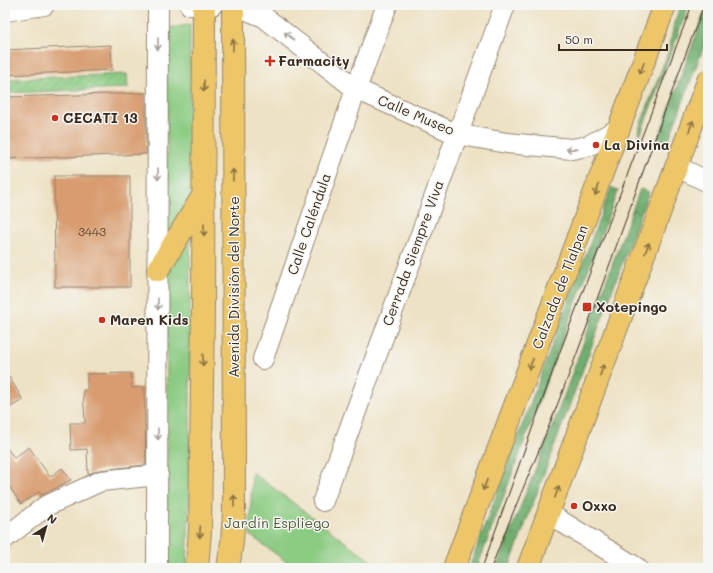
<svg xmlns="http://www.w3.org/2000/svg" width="713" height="573" font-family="Mali,sans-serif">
  <defs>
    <pattern id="forest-crowns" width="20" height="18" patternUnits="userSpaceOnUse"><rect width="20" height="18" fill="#70af70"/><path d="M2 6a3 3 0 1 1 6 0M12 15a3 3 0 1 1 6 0" fill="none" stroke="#5d8f5b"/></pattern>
    <pattern id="garden-furrows" width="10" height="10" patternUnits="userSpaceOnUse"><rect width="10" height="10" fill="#8bcb82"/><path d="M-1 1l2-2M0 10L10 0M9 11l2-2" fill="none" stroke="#79ae70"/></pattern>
  </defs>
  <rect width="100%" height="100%" fill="#f6f6f2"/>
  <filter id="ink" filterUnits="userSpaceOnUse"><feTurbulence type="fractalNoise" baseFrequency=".025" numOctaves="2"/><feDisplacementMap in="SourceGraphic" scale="8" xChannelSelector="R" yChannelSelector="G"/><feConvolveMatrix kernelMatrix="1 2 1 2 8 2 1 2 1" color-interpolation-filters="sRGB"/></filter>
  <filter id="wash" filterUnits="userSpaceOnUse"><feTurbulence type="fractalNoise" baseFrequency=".012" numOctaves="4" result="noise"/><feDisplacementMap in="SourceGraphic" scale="16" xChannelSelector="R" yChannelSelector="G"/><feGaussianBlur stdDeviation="0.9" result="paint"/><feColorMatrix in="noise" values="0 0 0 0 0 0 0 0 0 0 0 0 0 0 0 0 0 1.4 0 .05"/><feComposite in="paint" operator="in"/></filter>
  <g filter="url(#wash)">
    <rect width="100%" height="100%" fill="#eee2c5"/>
    <path fill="#8bcb82" stroke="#637a50" d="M190,25v453l-3,90h-20v-540z
      M252,472l128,96h-85l-45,-33z"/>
    <path fill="url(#forest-crowns)" stroke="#566c47" d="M681,5h8l-49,131 -2,-5 31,-81 5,-27z
      M707,5l1,30 -40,107 -10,-3z
      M611,187l7,3 -141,378h-8z
      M640,189l9,3 -140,376h-13l59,-148z"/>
    <path fill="url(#garden-furrows)" stroke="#637a50" d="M127,74l1,14 -123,5v-14z"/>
    <g id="blocks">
      <path fill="#d89c6f" d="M111,45l1,25 -107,5v-25z
        M146,93v61l-141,5v-62z
        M54,176h76v111h-75z
        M5,370l18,30 -18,10z
        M131,373l1,15 12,-1 2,78 -46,5 -12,4 -1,-25 -16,1 -1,-27h15l-2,-33h4v-16z
        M5,445l9,13 15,-11 21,30 12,-9 9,12 -29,15 -3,-3 -18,12 -16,-24z"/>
    </g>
  </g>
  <g filter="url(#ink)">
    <use href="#blocks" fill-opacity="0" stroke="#948672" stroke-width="1"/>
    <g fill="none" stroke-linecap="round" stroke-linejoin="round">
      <g stroke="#948672" stroke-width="22">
        <path id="minor" d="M190,5h22
          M235,5l29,12 92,72 100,45 51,9 65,6 16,-3 32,-18
          M5,11l39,-6
          M676,166l32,16
          M263,359l93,-270 31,-84
          M323,501l182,-496
          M549,514l88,54
          M5,538l41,-32 55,-25 57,-6
          M157,568l1,-563"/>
      </g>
      <g stroke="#948672" stroke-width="24">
        <path id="major" d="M158,270l46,-76
          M197,568l3,-37 3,-222 1,-304
          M228,568l4,-26 2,-30 -1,-507"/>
      </g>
      <g stroke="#948672" stroke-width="24">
        <path id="highway" d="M454,568l211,-563
          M528,568l180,-487"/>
      </g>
      <use href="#minor" stroke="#fff" stroke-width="20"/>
      <use href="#major" stroke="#ecc669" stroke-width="22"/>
      <use href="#highway" stroke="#ecc669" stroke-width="22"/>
      <path stroke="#3b2a1e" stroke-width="1" d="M482,568l77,-214 133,-349
        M491,568c20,-53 43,-104 64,-157 52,-134 98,-271 149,-406"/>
    </g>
    <defs><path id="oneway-shaft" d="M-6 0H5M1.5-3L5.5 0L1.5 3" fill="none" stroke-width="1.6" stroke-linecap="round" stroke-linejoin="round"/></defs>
    <g stroke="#a79f9a">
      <use href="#oneway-shaft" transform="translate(289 36) rotate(-142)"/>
      <use href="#oneway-shaft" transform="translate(158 44) rotate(90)"/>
      <use href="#oneway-shaft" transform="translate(572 149) rotate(179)"/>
      <use href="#oneway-shaft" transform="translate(158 174) rotate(90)"/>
      <use href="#oneway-shaft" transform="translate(158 304) rotate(90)"/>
      <use href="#oneway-shaft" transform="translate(158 434) rotate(90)"/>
    </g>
    <g stroke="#8b7040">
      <use href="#oneway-shaft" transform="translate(233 45) rotate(-90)"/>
      <use href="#oneway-shaft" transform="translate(642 68) rotate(110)"/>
      <use href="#oneway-shaft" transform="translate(204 86) rotate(90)"/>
      <use href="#oneway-shaft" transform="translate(691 126) rotate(-70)"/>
      <use href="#oneway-shaft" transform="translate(233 175) rotate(-90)"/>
      <use href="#oneway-shaft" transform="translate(597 190) rotate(111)"/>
      <use href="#oneway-shaft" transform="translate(204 230) rotate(90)"/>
      <use href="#oneway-shaft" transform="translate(647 248) rotate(-70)"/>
      <use href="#oneway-shaft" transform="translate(203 360) rotate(91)"/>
      <use href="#oneway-shaft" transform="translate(531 364) rotate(111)"/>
      <use href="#oneway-shaft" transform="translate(602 370) rotate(-70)"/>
      <use href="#oneway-shaft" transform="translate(485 485) rotate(111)"/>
      <use href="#oneway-shaft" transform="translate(557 492) rotate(-70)"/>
      <use href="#oneway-shaft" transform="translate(234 501) rotate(-90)"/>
      <use href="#oneway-shaft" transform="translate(200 532) rotate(93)"/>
    </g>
  </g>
  <g fill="#c8321e" stroke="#f6f6f2" stroke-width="1.5">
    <path d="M268 55h4v4h4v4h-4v4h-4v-4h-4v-4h4z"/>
    <circle cx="55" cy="118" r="4"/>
    <circle cx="596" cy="145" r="4"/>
    <rect x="582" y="302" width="10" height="10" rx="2"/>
    <circle cx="102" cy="320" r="4"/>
    <circle cx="574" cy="506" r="4"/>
  </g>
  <g text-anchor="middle" stroke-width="3" stroke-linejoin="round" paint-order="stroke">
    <g font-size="12" fill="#624632">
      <text x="92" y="236">3443</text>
    </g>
    <g font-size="14" font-weight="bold" fill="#3b2a1e" stroke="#f6f6f2" text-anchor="start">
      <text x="278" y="66">Farmacity</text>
      <text x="63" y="123">CECATI 13</text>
      <text x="604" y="150">La Divina</text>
      <text x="596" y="312">Xotepingo</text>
      <text x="110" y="325">Maren Kids</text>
      <text x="582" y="511">Oxxo</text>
    </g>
    <g font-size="14" fill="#3b2a1e" stroke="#f6f6f2">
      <text transform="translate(416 115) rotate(23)" y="5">Calle Museo</text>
      <text transform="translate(309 224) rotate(-71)" y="5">Calle Caléndula</text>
      <text transform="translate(413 253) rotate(-70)" y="5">Cerrada Siempre Viva</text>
      <text transform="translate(234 287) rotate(-90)" y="5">Avenida División del Norte</text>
      <text transform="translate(560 287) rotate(-69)" y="5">Calzada de Tlalpan</text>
    </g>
    <g font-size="14" fill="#535a3c" stroke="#f6f6f2">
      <text x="277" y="528">Jardín Espliego</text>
    </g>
  </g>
  <rect width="713" height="573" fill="none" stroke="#f6f6f2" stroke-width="20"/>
  <g transform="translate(46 527) rotate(37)" stroke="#f6f6f2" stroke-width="3" paint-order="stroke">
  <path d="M0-3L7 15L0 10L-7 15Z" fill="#3b2a1e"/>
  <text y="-6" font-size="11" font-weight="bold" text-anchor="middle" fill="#3b2a1e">N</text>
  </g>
  <path d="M559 44v6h108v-6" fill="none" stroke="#3b2a1e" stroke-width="2"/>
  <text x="565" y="44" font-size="12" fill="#3b2a1e" stroke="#f6f6f2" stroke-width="3" paint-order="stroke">50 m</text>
</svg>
